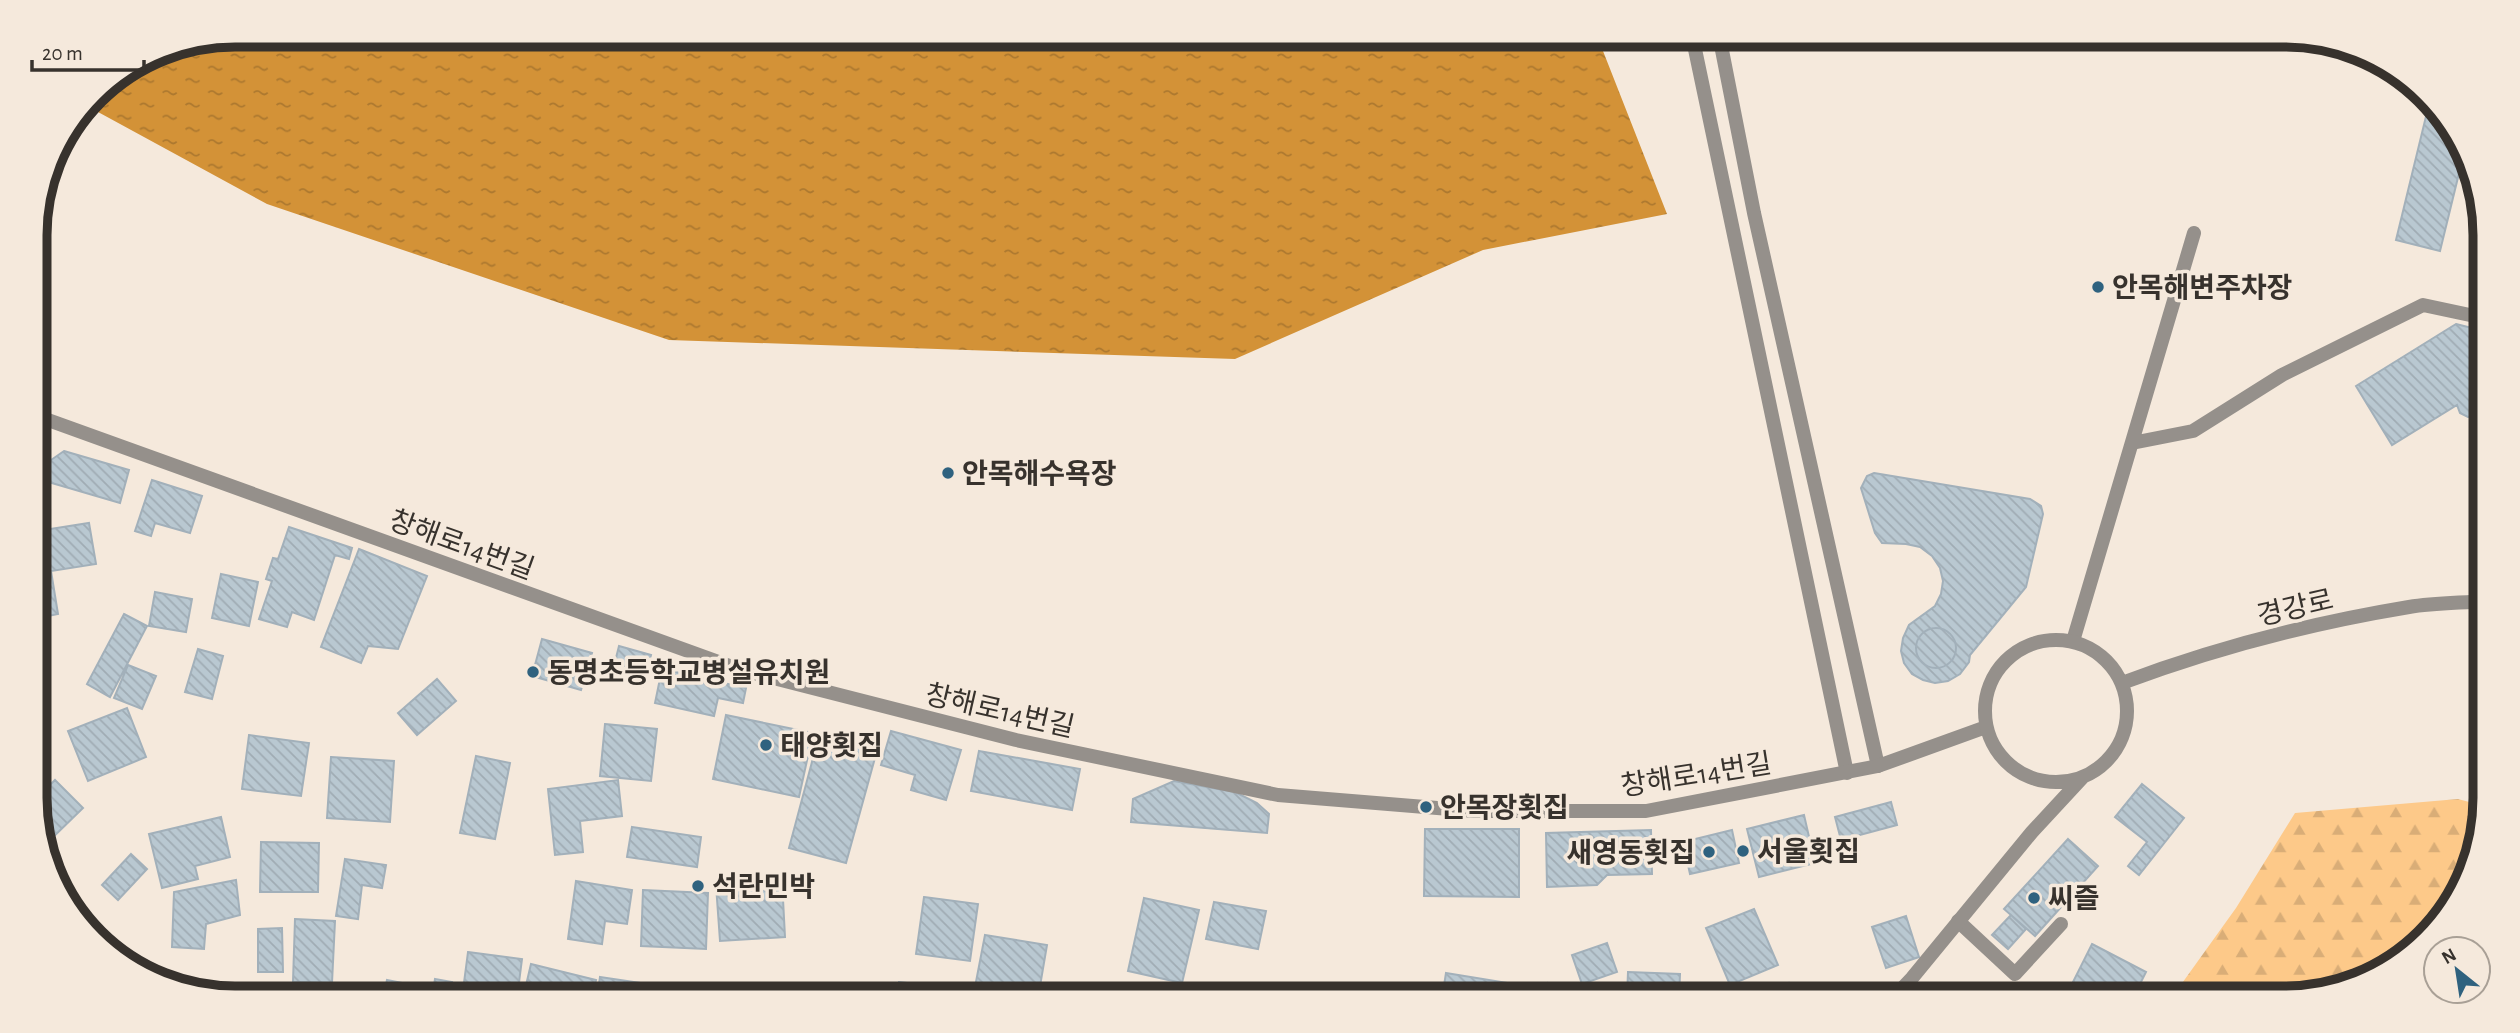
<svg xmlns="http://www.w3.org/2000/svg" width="2520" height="1033" font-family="'Alegreya Sans','Noto Sans KR',sans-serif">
  <defs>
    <pattern id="forest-firs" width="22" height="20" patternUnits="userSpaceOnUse" patternTransform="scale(1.75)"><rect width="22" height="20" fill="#fdc989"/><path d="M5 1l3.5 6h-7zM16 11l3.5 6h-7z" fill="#d9ad77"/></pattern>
    <pattern id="water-ripples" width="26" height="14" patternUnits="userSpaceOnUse" patternTransform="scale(1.75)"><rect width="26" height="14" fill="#d39237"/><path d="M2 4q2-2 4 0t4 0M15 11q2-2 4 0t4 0" fill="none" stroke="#ac782f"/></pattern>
    <pattern id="building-back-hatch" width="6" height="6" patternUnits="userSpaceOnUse" patternTransform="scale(1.75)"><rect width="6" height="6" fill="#b9c8d1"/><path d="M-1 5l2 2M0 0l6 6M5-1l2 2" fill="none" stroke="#a0acb4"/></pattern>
  </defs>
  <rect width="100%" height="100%" fill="#f5e9dc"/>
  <path fill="url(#forest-firs)" d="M2458,799l26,7 -10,57 -68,94 -108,41h-119l-4,-5 61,-85 59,-95z"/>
  <path fill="url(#water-ripples)" d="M235,35h1370l-2,16 64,163 -184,36 -248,109 -566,-19 -402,-136 -180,-98 16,-21 56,-35z"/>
  <path fill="url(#building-back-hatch)" stroke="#a2b0ba" stroke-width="2" d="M2430,100l6,3 26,58 -22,90 -44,-11z
    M2456,324l28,7v80l-7,5 -9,1 -8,-4 -3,-8 -65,40 -36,-59z
    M64,451l65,19 -9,33 -75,-22 6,-21z
    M1874,473l156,26 11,7 2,8 -17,73 -56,68 -1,7 -9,12 -12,7 -13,2 -12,-3 -11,-6 -8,-11 -3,-12 2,-13 6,-13 26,-19 6,-12 2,-13 -3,-13 -8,-12 -12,-9 -14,-3 -24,-1 -7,-10 -14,-45 6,-12z
    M152,480l50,16 -12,37 -35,-10 -4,13 -16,-5z
    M89,523l7,41 -45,7 7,43 -20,4 -1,-87z
    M289,527l63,21 -3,11 -14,-4 -21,65 -22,-8 -5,15 -28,-8 13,-38 -6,-2 7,-21 5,1z
    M359,549l68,27 -29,73 -30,-3 -7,17 -40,-16z
    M221,574l37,8 -9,44 -37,-8z
    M155,592l37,7 -6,33 -37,-6z
    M124,614l23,12 -37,71 -23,-13z
    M1916 648a20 20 0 1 1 40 0a20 20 0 1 1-40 0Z
    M542,639l50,14 -11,37 -49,-14z
    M619,646l32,9 -8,31 -32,-8z
    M198,649l25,7 -11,43 -27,-7z
    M128,665l28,11 -14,33 -28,-11z
    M662,669l84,19 -3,15 -25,-5 -4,18 -59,-13z
    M437,679l19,22 -39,34 -19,-22z
    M127,708l19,49 -58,24 -20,-50z
    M726,715l87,18 -14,64 -86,-18z
    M605,724l52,5 -6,52 -51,-5z
    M891,731l70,19 -15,50 -35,-10 4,-15 -34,-10z
    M820,732l58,15 -32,116 -57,-15z
    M249,735l60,8 -8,53 -59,-7z
    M979,751l101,18 -8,41 -101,-19z
    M476,756l34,7 -15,76 -35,-6z
    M331,757l63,4 -4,61 -63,-4z
    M55,780l28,28 -35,34 -9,-9v-37z
    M618,780l4,36 -42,5 3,31 -28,3 -7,-66z
    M1174,781l61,11 22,11 12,11 -2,19 -136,-11 2,-23z
    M2142,784l42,34 -45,57 -11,-9 19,-24 -32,-25z
    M1891,802l6,23 -56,15 -6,-23z
    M1804,815l11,48 -56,14 -12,-48z
    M221,817l9,40 -35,9 3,13 -36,9 -13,-54z
    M632,827l69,10 -4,30 -70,-10z
    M1425,829h94v68l-95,-1z
    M1651,830l1,44 -45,1 -10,10 -50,2 -1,-54z
    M1732,830l7,33 -49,11 -7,-32z
    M2068,839l30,27 -63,70 -31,-27z
    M261,842l58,1 -1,49h-58z
    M131,854l16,15 -29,31 -16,-15z
    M345,859l41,6 -4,23 -20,-3 -4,34 -22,-3z
    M236,880l4,35 -34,9 -2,25 -32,-2 2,-55z
    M782,880l3,57 -65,4 -4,-56z
    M576,881l56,9 -5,34 -22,-3 -3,23 -34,-5z
    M643,890l65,3 -2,56 -65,-3z
    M924,897l54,7 -8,57 -54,-7z
    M1144,898l55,12 -17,73 -54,-12z
    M1214,902l52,9 -8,38 -52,-10z
    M1754,909l24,56 -48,20 -24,-57z
    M2011,915l15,14 -18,20 -16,-14z
    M1906,916l13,41 -33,11 -14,-41z
    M295,919l40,2 -3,62 -39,-1z
    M282,928l1,44h-25v-43z
    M985,935l62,10 -9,53h-28l1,-5 -36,-6z
    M1607,943l10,29 -35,12 -10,-29z
    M2092,944l54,28 -13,26h-14l-12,-7 -3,7h-39z
    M468,952l54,7 -5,39h-55z
    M531,964l65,16 -4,18h-69z
    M1628,972l52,2 -1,24h-52z
    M1446,973l68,11 -2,14h-70z
    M600,977l75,11 -2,10h-76z
    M435,979l17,3 -3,16h-17z
    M387,980l46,9 -1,9h-49z
    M899,982l66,8 -1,8h-67z
    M1548,983l34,8 -1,7h-36z
    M1789,983l13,15h-29z
    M780,992l38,6h-39z"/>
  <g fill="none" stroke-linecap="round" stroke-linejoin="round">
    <path stroke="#95908b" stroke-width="14" d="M1719,35l35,178 124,553
      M2132,443l61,-12 89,-56 141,-70 61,13
      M2073,641l121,-408
      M1958,921l57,53 46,-50"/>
    <path stroke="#95908b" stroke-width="14" d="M1692,35l155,738"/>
    <path stroke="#95908b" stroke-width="14" d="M37,416l701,253 278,71 262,55 196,16h172l232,-45 108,-39"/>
    <path stroke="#95908b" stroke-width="14" d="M1985 711a71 71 0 1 1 142 0a71 71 0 1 1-142 0Z
      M2122,683c93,-35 190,-60 287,-76 25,-4 51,-4 75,-6
      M1893,998l19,-20 120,-146 50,-54"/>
  </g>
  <g fill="#2f627f" stroke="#f5e9dc" stroke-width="2.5">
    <circle cx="2098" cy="287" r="7"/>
    <circle cx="948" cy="473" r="7"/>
    <circle cx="533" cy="672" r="7"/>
    <circle cx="766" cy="745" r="7"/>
    <circle cx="1426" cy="807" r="7"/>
    <circle cx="1743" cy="851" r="7"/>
    <circle cx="1709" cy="852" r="7"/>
    <circle cx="698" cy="886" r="7"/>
    <circle cx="2034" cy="898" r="7"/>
  </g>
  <g text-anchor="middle" stroke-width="7" stroke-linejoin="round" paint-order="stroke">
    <g font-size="28" font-weight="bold" fill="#37322d" stroke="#f5e9dc" text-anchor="start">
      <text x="2112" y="297">안목해변주차장</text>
      <text x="962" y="483">안목해수욕장</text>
      <text x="547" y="682">동명초등학교병설유치원</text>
      <text x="780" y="755">태양횟집</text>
      <text x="1440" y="817">안목장횟집</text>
      <text x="1757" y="861">서울횟집</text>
      <text x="1695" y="862" text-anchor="end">새영동횟집</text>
      <text x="712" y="896">석란민박</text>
      <text x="2048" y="908">씨즐</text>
    </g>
    <g font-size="28" fill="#37322d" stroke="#f5e9dc">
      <text transform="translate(462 544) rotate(20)" y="10">창해로14번길</text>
      <text transform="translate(2295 607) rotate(-13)" y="10">경강로</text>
      <text transform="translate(1000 710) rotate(13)" y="10">창해로14번길</text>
      <text transform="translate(1696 774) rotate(-9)" y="10">창해로14번길</text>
    </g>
  </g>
  <path d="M0 0H2520V1033H0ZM235 47H2285A188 188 0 0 1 2473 235V798A188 188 0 0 1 2285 986H235A188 188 0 0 1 47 798V235A188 188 0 0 1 235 47Z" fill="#f5e9dc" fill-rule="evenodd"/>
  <path fill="none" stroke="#37322d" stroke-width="9" d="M235 47H2285A188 188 0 0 1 2473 235V798A188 188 0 0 1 2285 986H235A188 188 0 0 1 47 798V235A188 188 0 0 1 235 47Z"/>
  <g transform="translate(2457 970) rotate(330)"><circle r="33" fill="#f5e9dc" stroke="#a9a096" stroke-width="2"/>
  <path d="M0-5L12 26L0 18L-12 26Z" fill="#2f627f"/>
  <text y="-10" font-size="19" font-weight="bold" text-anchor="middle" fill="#37322d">N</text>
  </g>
  <path d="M32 60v10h112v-10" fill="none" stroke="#37322d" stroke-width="3.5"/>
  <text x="42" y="60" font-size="21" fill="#37322d" stroke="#f5e9dc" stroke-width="5" paint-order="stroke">20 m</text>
</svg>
